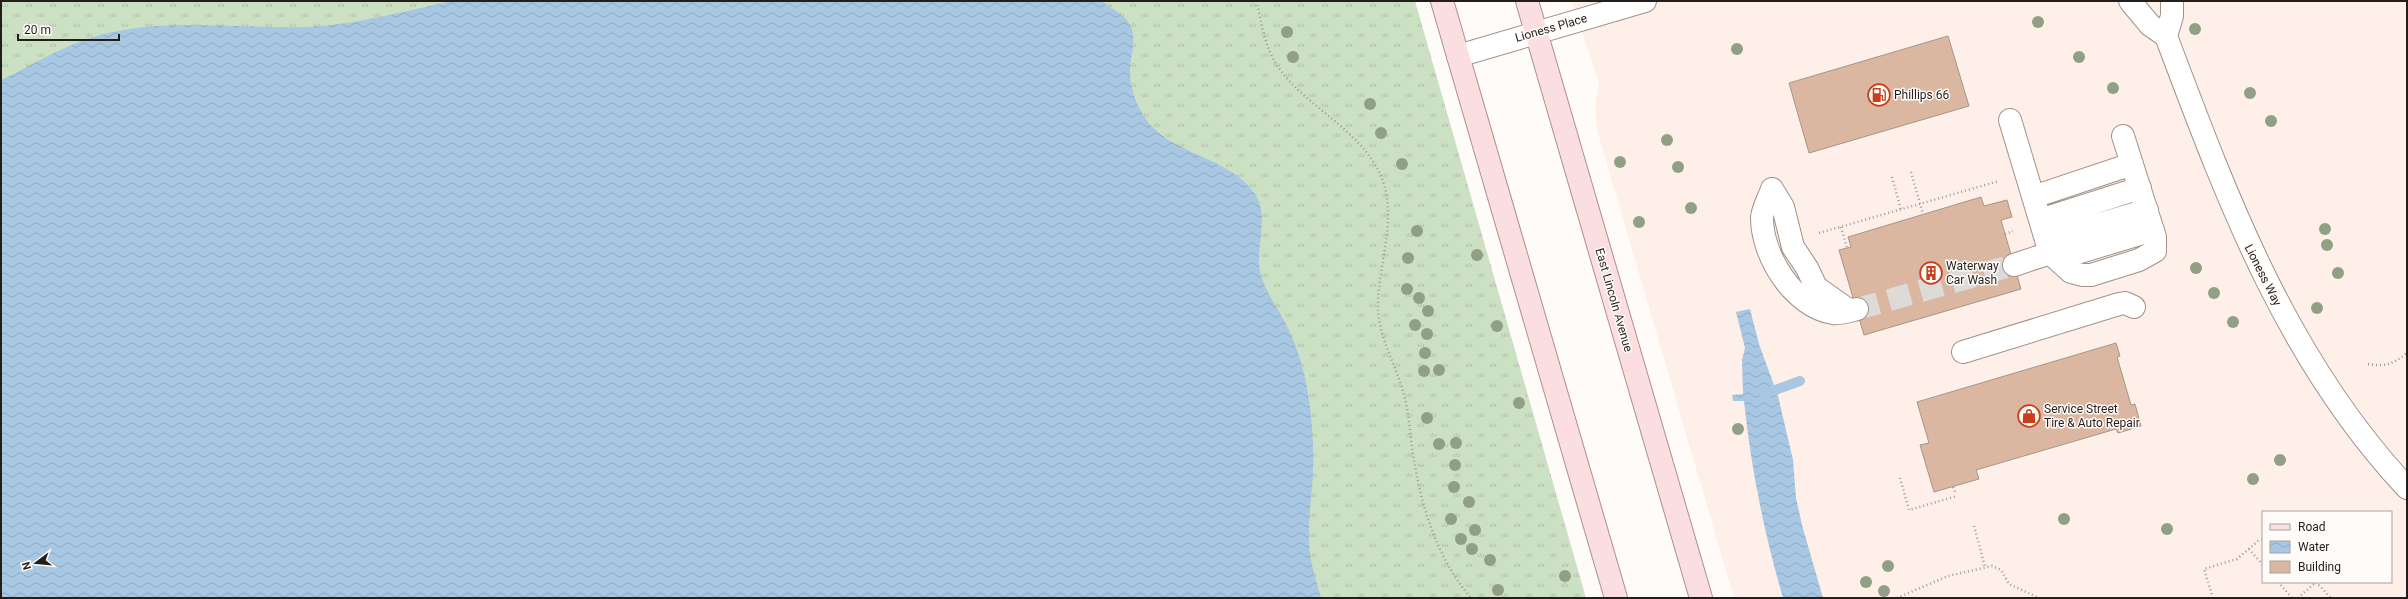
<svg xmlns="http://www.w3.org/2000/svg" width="2408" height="599" font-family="Roboto,sans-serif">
  <defs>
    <pattern id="grass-tufts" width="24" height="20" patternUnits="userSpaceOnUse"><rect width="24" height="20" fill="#cce0c3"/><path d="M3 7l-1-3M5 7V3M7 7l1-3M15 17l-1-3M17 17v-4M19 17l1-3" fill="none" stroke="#afc0a7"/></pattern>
    <pattern id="water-waves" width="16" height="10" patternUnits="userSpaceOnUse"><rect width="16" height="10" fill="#a7c7e3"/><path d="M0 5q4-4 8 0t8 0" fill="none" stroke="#90aac2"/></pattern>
  </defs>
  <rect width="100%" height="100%" fill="#fefbf9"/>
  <path fill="#fef0e8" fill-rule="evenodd" d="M1572,1h835v597h-673l-137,-468 -2,-26 4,-20zM2263,512h128v70h-128z"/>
  <path fill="url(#grass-tufts)" d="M1,1h1414l171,597h-1585z"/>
  <path fill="url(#water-waves)" d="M452,1h649c10,7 23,13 29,24 8,15 -1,33 0,48 0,14 6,30 13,42 24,40 87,41 112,79 15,23 0,53 5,78 5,19 17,35 26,52 11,22 18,45 22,69 4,26 6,53 5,79 -1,23 -5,46 -4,69 0,19 7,38 12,57h-1320v-518c32,-15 64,-36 99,-45 68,-18 137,-6 207,-8 48,-2 98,-16 145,-26z
    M1750,309l9,35 19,52 15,64 3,38 6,27 21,73h-40c-19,-65 -32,-130 -39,-197h-11l-1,-6 11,-1 -1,-34 3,-12 -9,-36z"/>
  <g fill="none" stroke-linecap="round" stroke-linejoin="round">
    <path stroke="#a7c7e3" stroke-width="10" d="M1764,394l36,-13"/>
  </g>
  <path fill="#dbb7a1" stroke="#a4968d" d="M1948,36l21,70 -160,47 -20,-70z
    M1981,197l3,9 23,-6 5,17 -11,3 20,69 -157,46 -25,-85 12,-3 -3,-10z
    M2116,343l4,13 -3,1 14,48 4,-1 6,22 -23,7 -2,-4 -140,41 3,9 -45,13 -14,-47 9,-2 -12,-41z"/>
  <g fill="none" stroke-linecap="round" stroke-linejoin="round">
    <path stroke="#dddad8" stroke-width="22" stroke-dasharray="22 11" stroke-linecap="butt" d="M1857,309l157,-44"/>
    <g stroke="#a09189" stroke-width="24">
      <path id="minor" d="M2130,1l20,24 16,11c61,162 120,323 241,452
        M2166,36l6,-20v-15
        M1458,56l187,-55
        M2010,120l40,133 11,10 10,9 11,3h9l48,-15 16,-9v-14l-32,-101
        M1772,189c-3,9 -10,21 -10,29 0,38 32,89 71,95 8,1 16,-2 24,-4
        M1772,189l11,18 10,40 14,21 9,19 31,22
        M2033,197l99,-33
        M2040,220l100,-32
        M2046,240l101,-30
        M2057,259l96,-29
        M2014,265l36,-12
        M1963,352l156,-48 6,-1 9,4"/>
    </g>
    <g stroke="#ae8e8e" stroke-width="24">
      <path id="major" d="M1442,1l174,597
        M1527,1l174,597"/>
    </g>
    <path stroke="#9f9a98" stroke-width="2.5" stroke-dasharray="1 3" stroke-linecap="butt" d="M1257,1c4,22 8,47 21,66 30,43 93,67 107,121 10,40 -8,81 -7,122 2,32 20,58 27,89 4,16 5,33 7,49 8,54 23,108 59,150
      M1911,172l12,42
      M1892,177l9,33
      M1841,227l6,21
      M1819,233l180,-52
      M2005,234l8,-3
      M2368,364c18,3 25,0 39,-11
      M1900,478l9,32 48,-14
      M1953,487l2,5
      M1974,526l11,41
      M2249,549l14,16
      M2278,582l14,16
      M1897,598l51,-22 44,-10 9,4 8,14 30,14
      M2213,598l-9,-29 33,-10 21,-18 5,-2
      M2298,598l18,-16 15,16"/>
    <use href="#minor" stroke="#fff" stroke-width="22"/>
    <use href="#major" stroke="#fbdfe0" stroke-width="22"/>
  </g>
  <g fill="#91a085">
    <circle cx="2038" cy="22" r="6"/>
    <circle cx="2195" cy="29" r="6"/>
    <circle cx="1287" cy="32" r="6"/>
    <circle cx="1737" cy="49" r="6"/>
    <circle cx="1293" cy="57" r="6"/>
    <circle cx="2079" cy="57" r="6"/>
    <circle cx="2113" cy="88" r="6"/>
    <circle cx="2250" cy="93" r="6"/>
    <circle cx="1370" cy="104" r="6"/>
    <circle cx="2271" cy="121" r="6"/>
    <circle cx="1381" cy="133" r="6"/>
    <circle cx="1667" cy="140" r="6"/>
    <circle cx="1620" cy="162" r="6"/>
    <circle cx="1402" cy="164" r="6"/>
    <circle cx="1678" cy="167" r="6"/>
    <circle cx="1691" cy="208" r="6"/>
    <circle cx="1639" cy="222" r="6"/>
    <circle cx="2325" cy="229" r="6"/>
    <circle cx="1417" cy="231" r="6"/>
    <circle cx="2327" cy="245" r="6"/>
    <circle cx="1477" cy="255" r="6"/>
    <circle cx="1408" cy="258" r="6"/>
    <circle cx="2196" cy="268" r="6"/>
    <circle cx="2338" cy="273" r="6"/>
    <circle cx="1407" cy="289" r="6"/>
    <circle cx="2214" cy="293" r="6"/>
    <circle cx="1419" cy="298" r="6"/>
    <circle cx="2317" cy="308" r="6"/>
    <circle cx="1428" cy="311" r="6"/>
    <circle cx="2233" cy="322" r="6"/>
    <circle cx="1415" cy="325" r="6"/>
    <circle cx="1497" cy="326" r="6"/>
    <circle cx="1427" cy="334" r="6"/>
    <circle cx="1425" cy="353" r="6"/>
    <circle cx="1439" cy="370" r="6"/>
    <circle cx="1424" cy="371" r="6"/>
    <circle cx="1519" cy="403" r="6"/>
    <circle cx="1427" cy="418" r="6"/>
    <circle cx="1738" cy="429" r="6"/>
    <circle cx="1456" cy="443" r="6"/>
    <circle cx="1439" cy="444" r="6"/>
    <circle cx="2280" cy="460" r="6"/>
    <circle cx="1455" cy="465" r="6"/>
    <circle cx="2253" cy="479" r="6"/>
    <circle cx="1454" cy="487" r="6"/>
    <circle cx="1469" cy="502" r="6"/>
    <circle cx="1451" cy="519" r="6"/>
    <circle cx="2064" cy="519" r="6"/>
    <circle cx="2167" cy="529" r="6"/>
    <circle cx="1475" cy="530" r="6"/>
    <circle cx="1461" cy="539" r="6"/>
    <circle cx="1472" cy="549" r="6"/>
    <circle cx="1490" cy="560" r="6"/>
    <circle cx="1888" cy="566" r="6"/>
    <circle cx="1565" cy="576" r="6"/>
    <circle cx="1866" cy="582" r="6"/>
    <circle cx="1498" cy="590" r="6"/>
    <circle cx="1884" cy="591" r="6"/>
  </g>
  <defs>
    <g id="fuel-ring" transform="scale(1.15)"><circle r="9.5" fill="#fefbf9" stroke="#c93f1b" stroke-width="1.5"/><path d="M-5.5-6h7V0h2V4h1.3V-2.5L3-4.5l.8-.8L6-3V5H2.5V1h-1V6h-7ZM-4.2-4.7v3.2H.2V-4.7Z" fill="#c93f1b"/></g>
    <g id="building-ring" transform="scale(1.15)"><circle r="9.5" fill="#fefbf9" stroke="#c93f1b" stroke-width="1.5"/><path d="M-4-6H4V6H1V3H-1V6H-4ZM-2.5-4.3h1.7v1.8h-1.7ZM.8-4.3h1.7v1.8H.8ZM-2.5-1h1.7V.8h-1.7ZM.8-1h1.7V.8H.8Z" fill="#c93f1b"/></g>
    <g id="shop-ring" transform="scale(1.15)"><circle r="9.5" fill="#fefbf9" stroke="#c93f1b" stroke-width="1.5"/><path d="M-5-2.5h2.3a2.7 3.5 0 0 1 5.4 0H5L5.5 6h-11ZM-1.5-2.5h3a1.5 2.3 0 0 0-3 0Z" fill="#c93f1b"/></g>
  </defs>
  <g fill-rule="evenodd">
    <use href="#fuel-ring" x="1879" y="95"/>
    <use href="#building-ring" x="1931" y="273"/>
    <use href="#shop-ring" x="2029" y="416"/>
  </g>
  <g text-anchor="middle" stroke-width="3" stroke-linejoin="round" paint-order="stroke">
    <g font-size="12" fill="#241e1b" stroke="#fefbf9">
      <text transform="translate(1551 28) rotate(-16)" y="4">Lioness Place</text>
      <text transform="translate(2263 275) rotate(63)" y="4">Lioness Way</text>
      <text transform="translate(1614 300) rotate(74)" y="4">East Lincoln Avenue</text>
    </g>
    <g font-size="12" fill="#241e1b" stroke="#fefbf9" text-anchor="start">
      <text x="1894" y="99">Phillips 66</text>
      <text x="1946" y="270">Waterway<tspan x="1946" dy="14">Car Wash</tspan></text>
      <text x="2044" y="413">Service Street<tspan x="2044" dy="14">Tire &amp; Auto Repair</tspan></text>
    </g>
  </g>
  <rect width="2408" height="599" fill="none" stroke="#241e1b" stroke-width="4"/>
  <rect x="2262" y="511" width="130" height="72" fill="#fefbf9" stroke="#a7a3a0"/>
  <rect x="2270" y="524" width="20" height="6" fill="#fbdfe0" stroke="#a7a3a0"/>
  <text x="2298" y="531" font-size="12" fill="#241e1b">Road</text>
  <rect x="2270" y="541" width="20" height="12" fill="url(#water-waves)" stroke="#a7a3a0"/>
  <text x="2298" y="551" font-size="12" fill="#241e1b">Water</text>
  <rect x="2270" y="561" width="20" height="12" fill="#dbb7a1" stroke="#a7a3a0"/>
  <text x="2298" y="571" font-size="12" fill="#241e1b">Building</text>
  <g transform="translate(36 563) rotate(254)" stroke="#fefbf9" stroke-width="3" paint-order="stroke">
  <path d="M0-3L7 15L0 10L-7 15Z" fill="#241e1b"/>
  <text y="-6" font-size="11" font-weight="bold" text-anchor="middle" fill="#241e1b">N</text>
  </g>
  <path d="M18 34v6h101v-6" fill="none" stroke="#241e1b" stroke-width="2"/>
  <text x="24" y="34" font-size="12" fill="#241e1b" stroke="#fefbf9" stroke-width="3" paint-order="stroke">20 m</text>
</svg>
